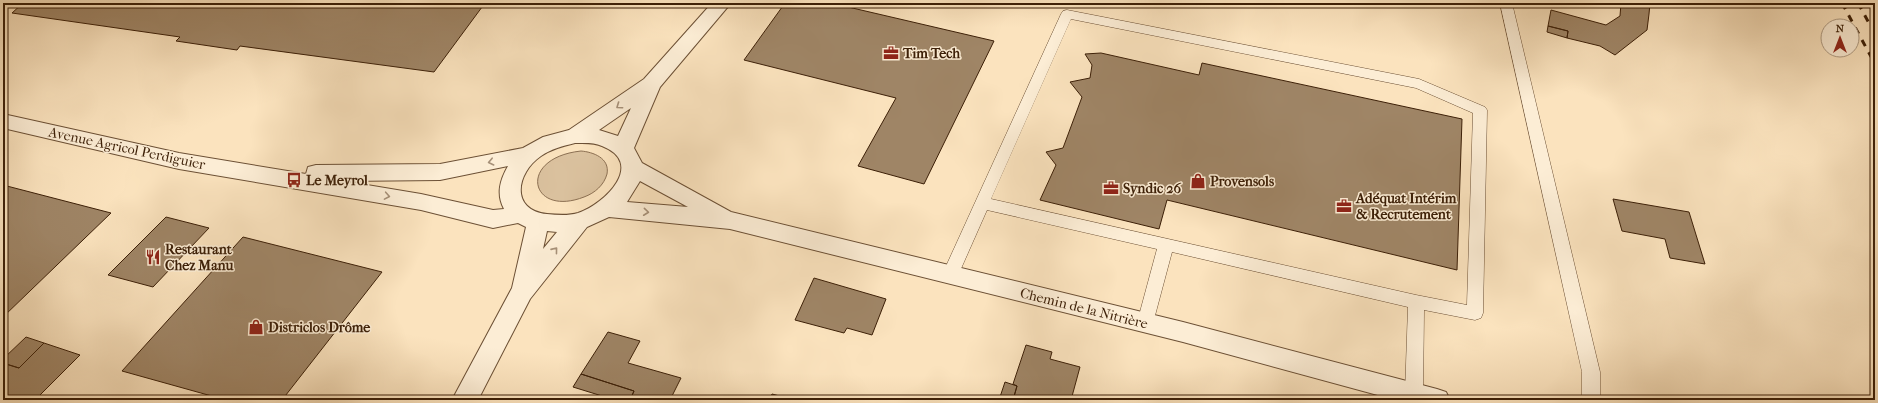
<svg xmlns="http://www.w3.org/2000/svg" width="1878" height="403" font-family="'IM FELL French Canon',serif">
  <rect width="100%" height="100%" fill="#fbe3be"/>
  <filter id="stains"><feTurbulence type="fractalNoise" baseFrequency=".005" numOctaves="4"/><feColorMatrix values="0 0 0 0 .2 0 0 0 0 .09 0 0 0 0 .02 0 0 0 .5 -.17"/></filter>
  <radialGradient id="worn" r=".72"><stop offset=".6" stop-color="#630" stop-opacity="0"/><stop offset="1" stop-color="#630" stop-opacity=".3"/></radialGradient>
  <path fill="#dbc29f" stroke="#8c7053" d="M581,151c12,1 29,7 26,23 -3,11 -12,19 -23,23 -54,21 -68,-39 -3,-46z"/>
  <path fill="#9f8566" stroke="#3c1f07" d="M23,3h462l-51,69 -194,-26 -3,4 -61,-9 4,-4 -168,-24z
    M785,3h46l163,38 -70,143 -66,-18 38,-68 -152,-38z
    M1621,3h29l-1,11 -2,16 -32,25 -15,-9 -33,-8 1,-7 -20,-5 3,-16 55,15 14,-9z
    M1548,26l20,5 -1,7 -20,-6z
    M1101,53l98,22 3,-12 260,56 -5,151 -290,-70 -8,29 -119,-29 16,-35 -10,-13 17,-4 19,-51 -12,-15 20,-4 2,-13 -7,-11z
    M3,185l108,28 -108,104z
    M1613,199l76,13 16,52 -35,-6 -5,-19 -43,-8z
    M166,217l43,11 -56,59 -45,-12z
    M243,237l139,35 -100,128h-56l-104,-29z
    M814,278l72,21 -14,36 -25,-7 -3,5 -49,-13z
    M608,332l32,9 -12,22 53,15 -11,22h-40l4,-9 -53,-17z
    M26,337l18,6 -25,25 -13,-4 -3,3v-8z
    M44,343l36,12 -45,45h-26l-6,-3v-30l3,-3 13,4z
    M1026,345l26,7 -2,7 30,8 -9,33h-58l4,-14 -4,-2z
    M581,374l53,17 -4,9h-15l-42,-13z
    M1005,382l12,4 -4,14h-14z
    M772,394l23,6h-26z"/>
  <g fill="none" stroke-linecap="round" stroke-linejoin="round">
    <g stroke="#6c5035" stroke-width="1">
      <path id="lane" d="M1500,3h12l88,369v28h-18v-28z
        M1067,10l352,69 66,28 2,3 -4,203 -2,5 -6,2 -51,-10 -1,84 -3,5 -10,1 -5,-6 3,-87 -236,-55 -19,71 -2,5 -6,2 -6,-2 -2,-5 20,-74 -170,-39 -31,70 -6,1 -6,-1 -2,-5 119,-261 2,-3zM1071,19l345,69 57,25 -6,192 -51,-10 -425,-96z"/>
    </g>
    <g stroke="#6c5035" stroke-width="2">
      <path id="street" d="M712,3h19l-71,84 -26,61 8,15 89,49 452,110 254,67 9,3 4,8h-54l-213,-58 -453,-113 -121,-12 -22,10 -57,72 -52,101h-26l60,-112 14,-61 -8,-4 -25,5 -72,-18 -242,-41 -176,-41v-14l176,39 127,21 2,-7 8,-2 124,-1 83,-16 20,-11 26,-7 75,-51zM631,108l-13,28 -19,-6zM575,143c9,0 19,-1 27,3 44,17 3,58 -24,67 -10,3 -21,2 -31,1 -37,-4 -31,-41 -6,-58 10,-7 22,-10 34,-13zM508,166c-8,14 -12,28 -4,43l-11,1 -72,-16 -78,-13 97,-1zM640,181l48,26 -61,-5zM547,231l10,1 -14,17z"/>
    </g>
    <use href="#lane" fill="#fcedd5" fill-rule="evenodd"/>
    <use href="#street" fill="#fcedd5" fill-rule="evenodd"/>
    <path stroke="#3c1f07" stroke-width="3" stroke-dasharray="7 7" stroke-linecap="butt" d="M1842,3l33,61
      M1858,3l17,31"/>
  </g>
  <defs><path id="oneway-chevron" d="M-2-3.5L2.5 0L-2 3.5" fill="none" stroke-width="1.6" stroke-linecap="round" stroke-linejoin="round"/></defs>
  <g stroke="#a69078">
    <use href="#oneway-chevron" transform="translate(619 106) rotate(145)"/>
    <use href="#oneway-chevron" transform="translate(491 162) rotate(167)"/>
    <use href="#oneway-chevron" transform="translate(387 196) rotate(10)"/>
    <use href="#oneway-chevron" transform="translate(646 212) rotate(6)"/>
    <use href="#oneway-chevron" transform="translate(555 250) rotate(-51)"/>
  </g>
  <defs>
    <g id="office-bare" transform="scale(1.2)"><path d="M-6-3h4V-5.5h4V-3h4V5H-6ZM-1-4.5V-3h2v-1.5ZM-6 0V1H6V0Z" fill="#8f2418" stroke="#fcedd5" stroke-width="2.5" paint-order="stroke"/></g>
    <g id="bus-bare" transform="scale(1.2)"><path d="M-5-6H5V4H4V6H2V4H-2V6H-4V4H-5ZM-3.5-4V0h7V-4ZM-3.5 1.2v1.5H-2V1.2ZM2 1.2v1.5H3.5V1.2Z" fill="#8f2418" stroke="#fcedd5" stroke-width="2.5" paint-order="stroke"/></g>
    <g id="shop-bare" transform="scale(1.2)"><path d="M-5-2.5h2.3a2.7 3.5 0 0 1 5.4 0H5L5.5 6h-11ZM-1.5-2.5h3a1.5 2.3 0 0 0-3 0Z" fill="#8f2418" stroke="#fcedd5" stroke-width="2.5" paint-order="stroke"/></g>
    <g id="restaurant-bare" transform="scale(1.2)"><path d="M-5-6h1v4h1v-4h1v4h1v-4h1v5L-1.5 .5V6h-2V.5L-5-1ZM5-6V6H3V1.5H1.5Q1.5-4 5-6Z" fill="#8f2418" stroke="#fcedd5" stroke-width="2.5" paint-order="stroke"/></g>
  </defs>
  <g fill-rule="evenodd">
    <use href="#office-bare" x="891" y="53"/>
    <use href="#bus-bare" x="294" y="180"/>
    <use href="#shop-bare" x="1198" y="181"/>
    <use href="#office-bare" x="1111" y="188"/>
    <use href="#office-bare" x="1344" y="206"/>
    <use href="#restaurant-bare" x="153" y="257"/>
    <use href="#shop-bare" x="256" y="327"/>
  </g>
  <g text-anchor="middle" stroke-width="3" stroke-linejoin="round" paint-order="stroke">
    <g font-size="14" font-weight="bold" fill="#3c1f07" stroke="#fcedd5" text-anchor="start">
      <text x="903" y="58">Tim Tech</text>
      <text x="306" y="185">Le Meyrol</text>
      <text x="1210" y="186">Provensols</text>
      <text x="1123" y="193">Syndic 26</text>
      <text x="1356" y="203">Adéquat Intérim<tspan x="1356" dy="16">&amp; Recrutement</tspan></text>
      <text x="165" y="254">Restaurant<tspan x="165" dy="16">Chez Manu</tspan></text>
      <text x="268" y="332">Districlos Drôme</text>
    </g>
    <g font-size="14" fill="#3c1f07" stroke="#fcedd5">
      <text transform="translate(127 148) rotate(12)" y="5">Avenue Agricol Perdiguier</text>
      <text transform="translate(1084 308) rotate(14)" y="5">Chemin de la Nitrière</text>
    </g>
  </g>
  <rect width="1878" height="403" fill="none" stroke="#fbe3be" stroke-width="16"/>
  <rect x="4" y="4" width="1870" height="395" fill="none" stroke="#3c1f07" stroke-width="2"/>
  <rect x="8" y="8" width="1862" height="387" fill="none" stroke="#3c1f07"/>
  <g transform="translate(1840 38)"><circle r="19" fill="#fcedd5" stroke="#af9b83"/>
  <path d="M0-3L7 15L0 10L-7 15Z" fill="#8f2418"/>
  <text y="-6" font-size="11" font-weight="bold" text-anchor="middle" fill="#3c1f07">N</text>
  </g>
  <rect width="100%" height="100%" filter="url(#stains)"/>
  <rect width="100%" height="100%" fill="url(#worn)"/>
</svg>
